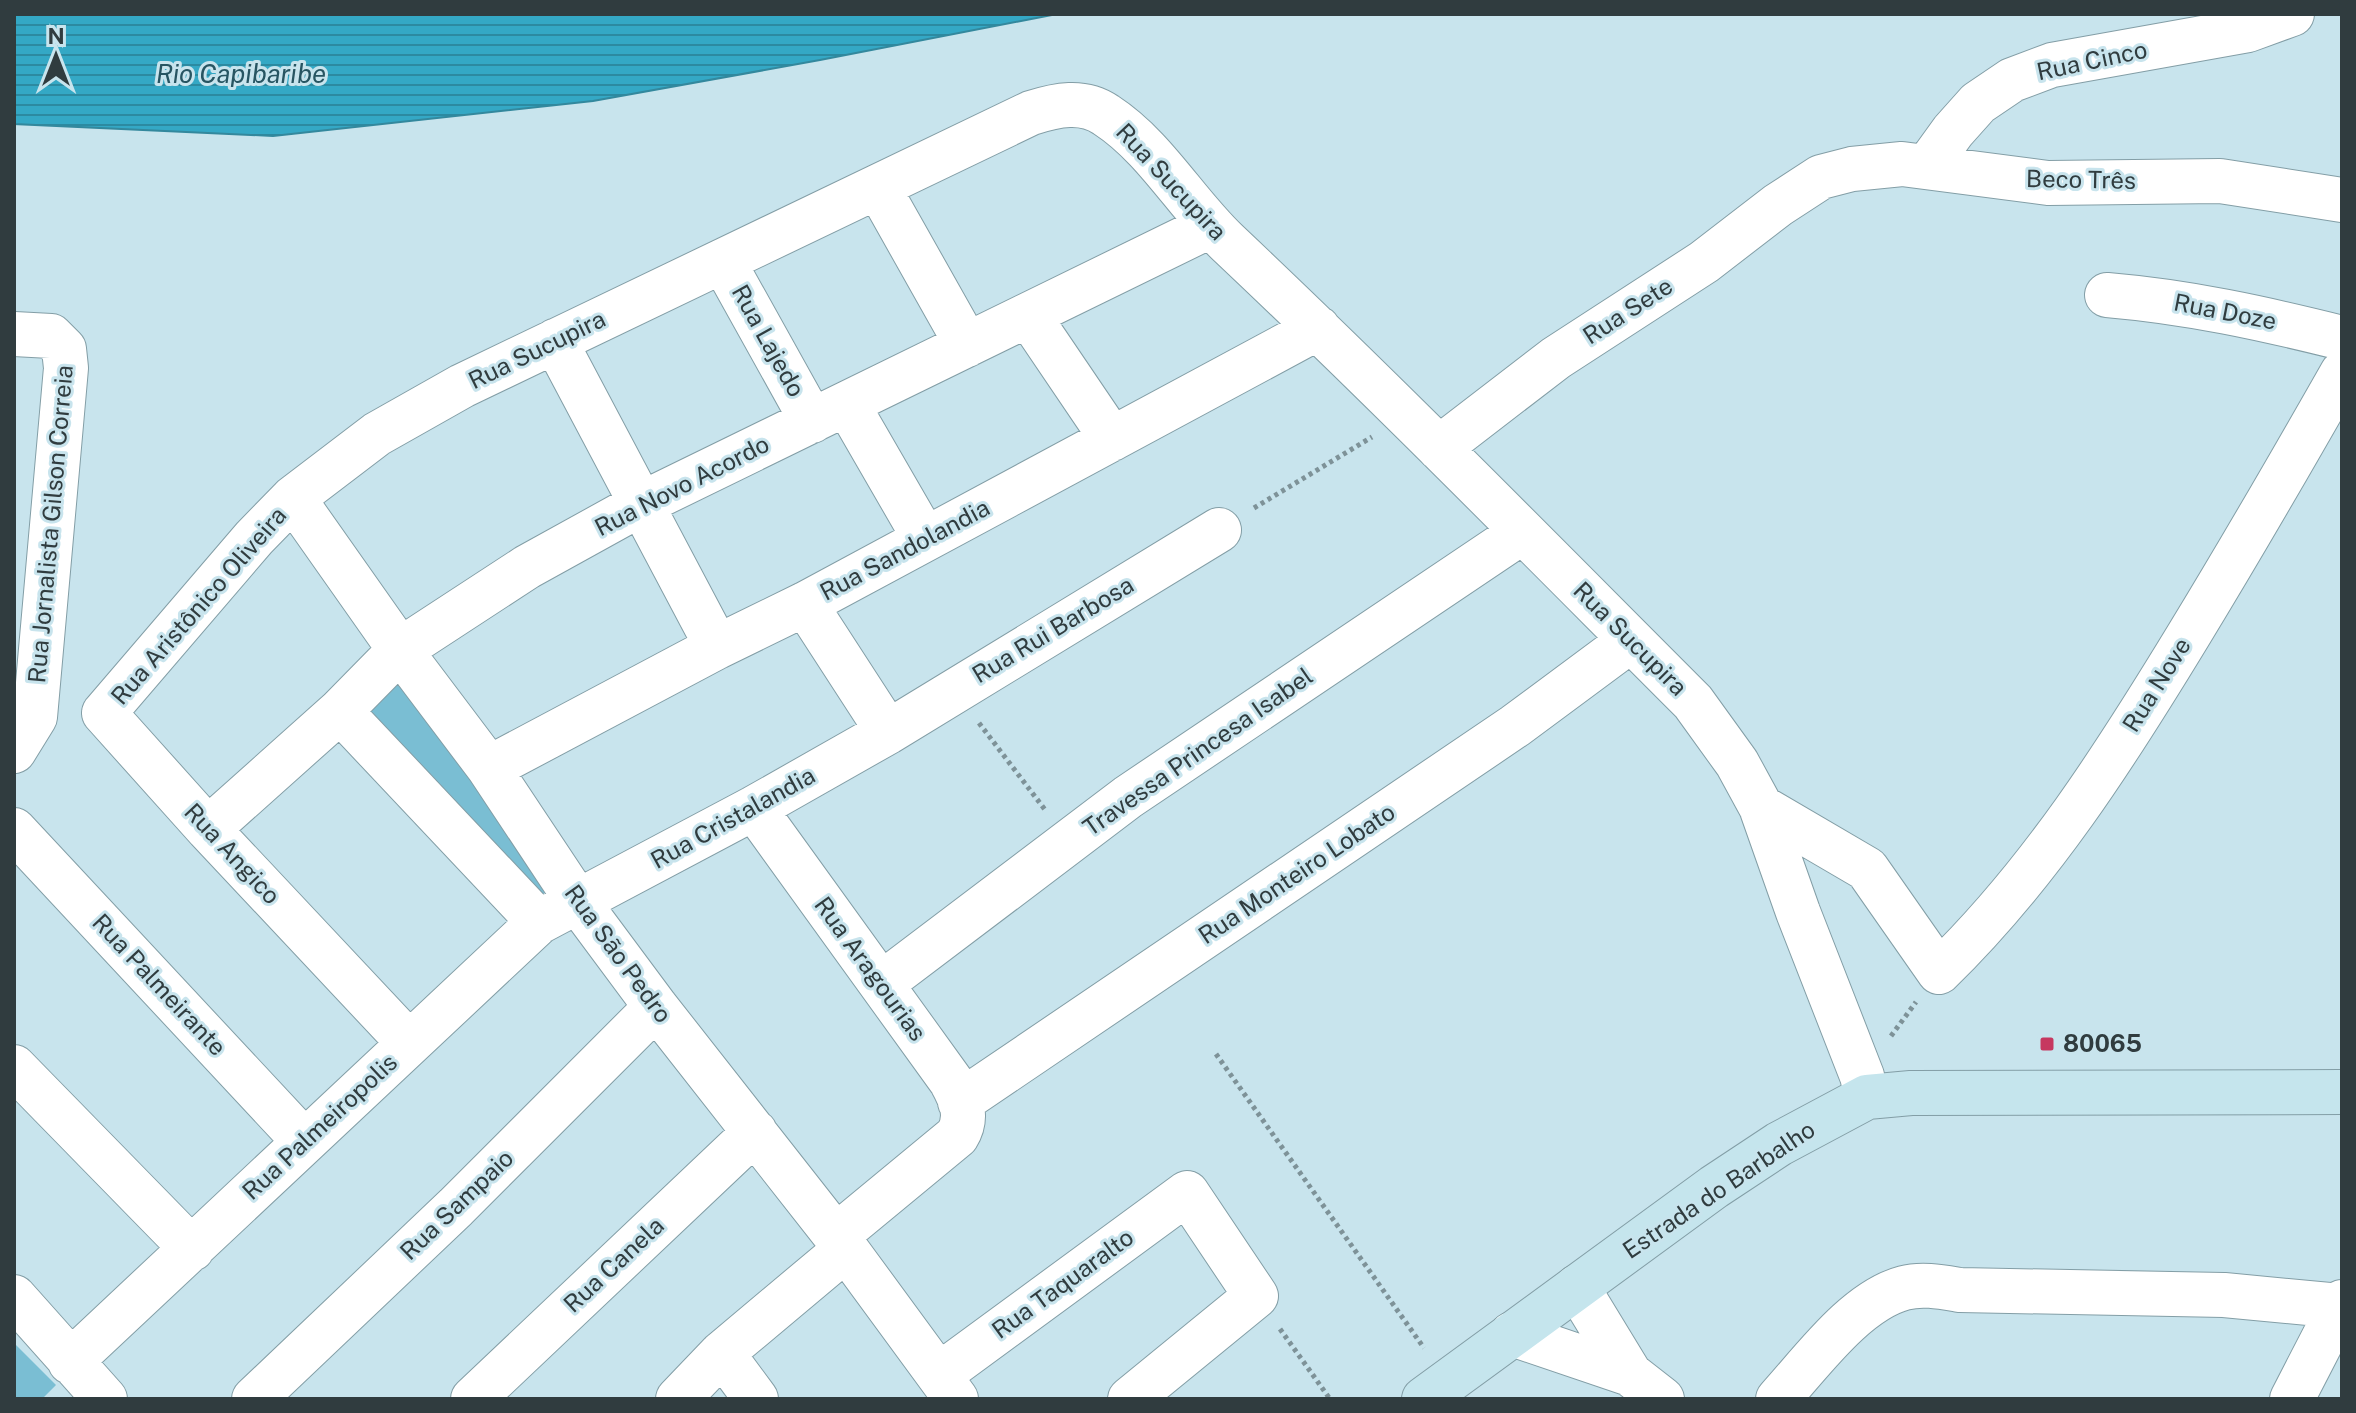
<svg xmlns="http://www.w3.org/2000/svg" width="2356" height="1413" font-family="'Public Sans',sans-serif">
  <defs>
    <pattern id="water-rules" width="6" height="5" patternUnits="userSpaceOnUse" patternTransform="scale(2)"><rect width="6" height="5" fill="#34a8c5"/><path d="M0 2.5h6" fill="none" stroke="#2c8aa1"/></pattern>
  </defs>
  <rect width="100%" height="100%" fill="#c8e4ed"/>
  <path fill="#7abed3" d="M402,668l155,212 -21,21 -179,-193z
    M14,1343l42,42 -14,14h-28z"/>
  <path fill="url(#water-rules)" stroke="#33889d" stroke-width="2" d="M14,14h1043l-237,46 -227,41 -320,35 -259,-12z"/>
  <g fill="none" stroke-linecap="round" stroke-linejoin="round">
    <g stroke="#839ea6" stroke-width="46">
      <path id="street" d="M1927,167l26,-36 25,-28 34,-23 40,-15 196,-35 44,-16
        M878,187l89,158
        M723,261l89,160
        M2107,295c82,7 155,23 235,43
        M1028,315l84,124
        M14,334l37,2 13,13 2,19 -31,349 -21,34
        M555,341l162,306
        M847,404l78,135
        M1439,448l117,-90 148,-96 74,-57 43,-28 31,-8 50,-5 146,19 172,-2 122,19
        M293,498l107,152 89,118 89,134 78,105 190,242 110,150
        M805,604l83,128
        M340,711l199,211
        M104,713l150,-175 39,-40 84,-64 85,-48 569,-273c25,-8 52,-14 75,2 49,32 79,87 121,127 159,150 312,306 466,460l44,61 24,44 37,105 64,164 5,21
        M104,713l104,116 201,214
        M489,768l228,-121 88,-43 513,-276
        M1761,807l106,62 72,103c101,-98 176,-216 249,-336 53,-87 104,-175 154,-263
        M754,808l197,273c10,18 18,36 6,55l-121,100
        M208,829l132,-118 60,-61 127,-83 114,-63 569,-278
        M14,830l290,311
        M881,984l247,-187 394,-265
        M14,1067l178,182
        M960,1102l555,-376 116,-86
        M1577,1287l53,87
        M14,1297l91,102
        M1512,1334l118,40 32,25
        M722,1353l34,46
        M70,1362l469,-440 215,-114 134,-76 331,-202
        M939,1375l248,-182 69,103 -126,103
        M254,1399l202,-192 200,-200
        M473,1399l282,-267
        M678,1399l44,-46 124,-104
        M1778,1399c33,-36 77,-98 126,-111 18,-5 38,-1 56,2l264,5 116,11
        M2292,1399l50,-97"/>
    </g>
    <g stroke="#839ea6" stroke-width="46">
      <path id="secondary" d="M1424,1399l290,-212 65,-43 88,-47 44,-4 431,-1"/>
    </g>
    <path stroke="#7e9298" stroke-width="5" stroke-dasharray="4 4" stroke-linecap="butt" d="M1254,508l118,-71
      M979,723l67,88
      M1891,1036l25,-34
      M1216,1054l208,294
      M1280,1329l50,70"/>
    <use href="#street" stroke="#fff" stroke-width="44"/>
    <use href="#secondary" stroke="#c5e5ed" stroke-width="44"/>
  </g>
  <rect fill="#c63860" stroke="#c8e4ed" stroke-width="3" x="2039" y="1036" width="16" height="16" rx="4"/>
  <g text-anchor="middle" stroke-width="6" stroke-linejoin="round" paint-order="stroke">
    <g font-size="24" fill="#303c3f" stroke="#c8e4ed">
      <text transform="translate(2092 61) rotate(-12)" y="8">Rua Cinco</text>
      <text transform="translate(2081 180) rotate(1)" y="8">Beco Três</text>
      <text transform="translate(1171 182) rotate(47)" y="8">Rua Sucupira</text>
      <text transform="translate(1628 311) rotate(-33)" y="8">Rua Sete</text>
      <text transform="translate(2225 312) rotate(11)" y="8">Rua Doze</text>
      <text transform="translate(768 341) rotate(61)" y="8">Rua Lajedo</text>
      <text transform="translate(537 350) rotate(-26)" y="8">Rua Sucupira</text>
      <text transform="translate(682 486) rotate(-27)" y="8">Rua Novo Acordo</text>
      <text transform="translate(51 524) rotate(-85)" y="8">Rua Jornalista Gilson Correia</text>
      <text transform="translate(905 550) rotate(-28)" y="8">Rua Sandolandia</text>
      <text transform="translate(199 606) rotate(-49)" y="8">Rua Aristônico Oliveira</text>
      <text transform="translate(1053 630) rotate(-31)" y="8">Rua Rui Barbosa</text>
      <text transform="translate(1630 639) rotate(45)" y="8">Rua Sucupira</text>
      <text transform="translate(2157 685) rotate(-58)" y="8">Rua Nove</text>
      <text transform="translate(1198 752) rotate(-35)" y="8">Travessa Princesa Isabel</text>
      <text transform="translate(733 818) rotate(-29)" y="8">Rua Cristalandia</text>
      <text transform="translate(232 854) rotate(47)" y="8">Rua Angico</text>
      <text transform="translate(1297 874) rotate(-34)" y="8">Rua Monteiro Lobato</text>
      <text transform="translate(618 954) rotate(54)" y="8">Rua São Pedro</text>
      <text transform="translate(870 969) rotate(54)" y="8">Rua Aragourias</text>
      <text transform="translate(159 985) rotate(47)" y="8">Rua Palmeirante</text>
      <text transform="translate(320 1127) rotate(-43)" y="8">Rua Palmeiropolis</text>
      <text transform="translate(1719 1190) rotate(-34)" y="8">Estrada do Barbalho</text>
      <text transform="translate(457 1205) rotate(-44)" y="8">Rua Sampaio</text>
      <text transform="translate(614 1265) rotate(-43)" y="8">Rua Canela</text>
      <text transform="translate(1063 1284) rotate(-36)" y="8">Rua Taquaralto</text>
    </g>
    <g font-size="24" font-weight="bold" fill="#303c3f" stroke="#c8e4ed" text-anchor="start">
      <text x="2063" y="1052">80065</text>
    </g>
    <g font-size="26" font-style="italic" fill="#275562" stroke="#c8e4ed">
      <text x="241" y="83">Rio Capibaribe</text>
    </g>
  </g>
  <rect width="2356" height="1413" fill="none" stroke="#303c3f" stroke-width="32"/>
  <g transform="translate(56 56)" stroke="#c8e4ed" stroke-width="6" paint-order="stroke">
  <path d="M0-6L14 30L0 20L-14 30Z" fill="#303c3f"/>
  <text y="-12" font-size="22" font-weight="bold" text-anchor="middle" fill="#303c3f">N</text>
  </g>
</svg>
